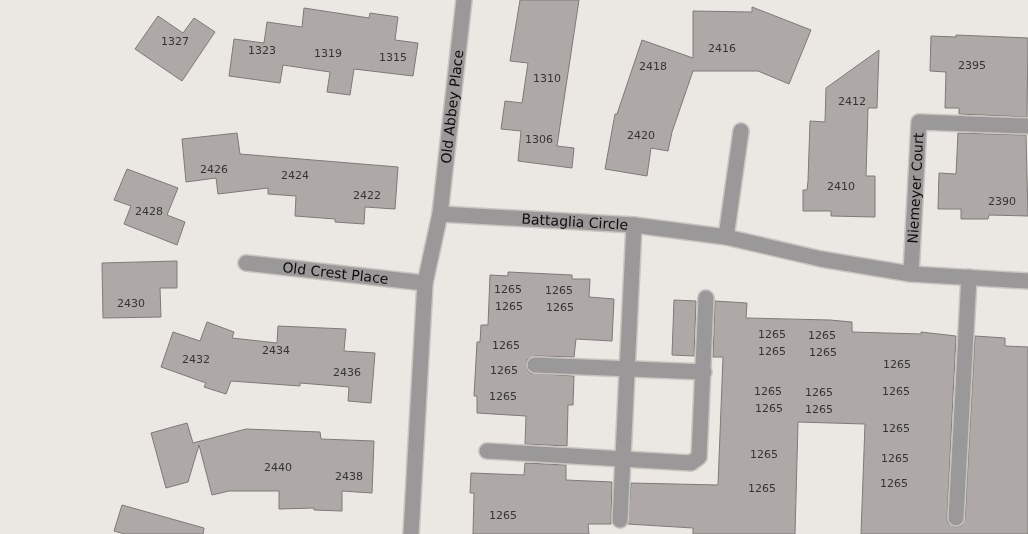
<svg xmlns="http://www.w3.org/2000/svg" width="1028" height="534" font-family="'DejaVu Sans',sans-serif">
  <rect width="100%" height="100%" fill="#ebe8e3"/>
  <path fill="#aea9a6" stroke="#7f7a77" d="M520,0h59l-22,146 17,2 -2,20 -54,-7 3,-30 -20,-2 4,-28 17,2 6,-40 -18,-2z
    M752,7l59,23 -22,54 -31,-13h-65l-21,61 -4,19 -17,-3 -4,28 -42,-7 10,-55h2l25,-74 51,18v-47l59,1z
    M304,8l65,10 1,-5 28,4 -3,23 23,3 -5,33 -59,-7 -4,26 -23,-3 3,-20 -47,-7 -3,18 -51,-7 5,-37 30,4 3,-21 35,5z
    M158,16l25,17 11,-15 21,14 -33,49 -47,-32z
    M956,35l72,3 -1,79 -68,-3v-6h-14l1,-36 -16,-1 1,-35 25,1z
    M879,50l-2,58h-9l-2,68h9v41l-44,-1v-5h-28v-21h4l1,-9 2,-60 15,1 1,-34z
    M237,133l3,21 158,13 -3,42 -30,-2 -1,17 -29,-2v-3l-40,-3 1,-20 -28,-2v-6l-50,6 -2,-16 -30,4 -4,-43z
    M958,133l68,2 2,81 -39,-1 -1,4h-27v-10h-23l1,-36 17,1z
    M127,169l51,19 -11,27 18,7 -8,23 -53,-21 7,-18 -17,-6z
    M177,261v27h-17l1,29 -58,1 -1,-55z
    M508,272l64,3v4h18l-1,18 25,2 -2,42 -36,-2 -2,18 -39,-1 -8,4v9l3,4 44,3 -1,29h-5l-1,41 -42,-2 1,-28 -49,-3v-17h-3l3,-54h3l1,-17h7l2,-50 18,1z
    M674,300l22,1 -2,55 -22,-1z
    M715,301l32,2 -1,15 84,2 22,2v10l69,2v-2l35,4 -9,182 1,5 7,4 6,-1 4,-8 10,-182 30,2v8l23,1v187h-167l4,-110 -67,-2 -3,112h-102v-6l-65,-4 3,-41 87,2 5,-128h-10z
    M207,322l27,10 -2,6 45,5 1,-17 68,3 -2,22 31,2 -4,50 -23,-2 1,-14 -49,-4v3l-69,-5 -5,13 -22,-7 2,-4 -45,-16 12,-35 27,9z
    M187,423l6,20 53,-14 74,3 1,7 53,2 -2,52 -30,-2v20l-28,-1v-2l-35,1v-18h-50l-17,4 -13,-50 -11,37 -22,6 -15,-55z
    M525,463l41,2v15l46,2 -1,42h-23l1,10h-116l1,-41h-4l1,-20 53,2z
    M122,505l82,23 -1,6h-78l-11,-3z"/>
  <g fill="none" stroke-linecap="round" stroke-linejoin="round">
    <g stroke="#c8c5c0" stroke-width="18">
      <g id="minor">
        <path id="s1" d="M440,214l194,11 92,12 95,22 90,15 117,7"/>
        <path d="M726,237l15,-106"/>
        <path id="s2" d="M246,263l179,20"/>
        <path id="s3" d="M911,274l8,-152 109,4"/>
        <path d="M535,365l169,7"/>
        <path d="M487,451l204,12 8,-6 7,-159"/>
        <path d="M956,518l13,-241"/>
        <path d="M620,520l14,-295"/>
        <path id="s4" d="M411,534l14,-251 15,-69 24,-214"/>
      </g>
    </g>
    <use href="#minor" stroke="#9a9898" stroke-width="15"/>
  </g>
  <g text-anchor="middle" stroke-width="4.5" stroke-linejoin="round" paint-order="stroke">
    <g font-size="11" fill="#363432">
      <text x="175" y="45">1327</text>
      <text x="722" y="52">2416</text>
      <text x="262" y="54">1323</text>
      <text x="328" y="57">1319</text>
      <text x="393" y="61">1315</text>
      <text x="972" y="69">2395</text>
      <text x="653" y="70">2418</text>
      <text x="547" y="82">1310</text>
      <text x="852" y="105">2412</text>
      <text x="641" y="139">2420</text>
      <text x="539" y="143">1306</text>
      <text x="214" y="173">2426</text>
      <text x="295" y="179">2424</text>
      <text x="841" y="190">2410</text>
      <text x="367" y="199">2422</text>
      <text x="1002" y="205">2390</text>
      <text x="149" y="215">2428</text>
      <text x="508" y="293">1265</text>
      <text x="559" y="294">1265</text>
      <text x="131" y="307">2430</text>
      <text x="509" y="310">1265</text>
      <text x="560" y="311">1265</text>
      <text x="772" y="338">1265</text>
      <text x="822" y="339">1265</text>
      <text x="506" y="349">1265</text>
      <text x="276" y="354">2434</text>
      <text x="772" y="355">1265</text>
      <text x="823" y="356">1265</text>
      <text x="196" y="363">2432</text>
      <text x="897" y="368">1265</text>
      <text x="504" y="374">1265</text>
      <text x="347" y="376">2436</text>
      <text x="768" y="395">1265</text>
      <text x="896" y="395">1265</text>
      <text x="819" y="396">1265</text>
      <text x="503" y="400">1265</text>
      <text x="769" y="412">1265</text>
      <text x="819" y="413">1265</text>
      <text x="896" y="432">1265</text>
      <text x="764" y="458">1265</text>
      <text x="895" y="462">1265</text>
      <text x="278" y="471">2440</text>
      <text x="349" y="480">2438</text>
      <text x="894" y="487">1265</text>
      <text x="762" y="492">1265</text>
      <text x="503" y="519">1265</text>
    </g>
    <g font-size="14" fill="#0e0d0b" stroke="#ebe8e3">
      <text dy="5" stroke="none"><textPath href="#s4" startOffset="430">Old Abbey Place</textPath></text>
      <text dy="5" stroke="none"><textPath href="#s3" startOffset="86">Niemeyer Court</textPath></text>
      <text dy="5" stroke="none"><textPath href="#s1" startOffset="135">Battaglia Circle</textPath></text>
      <text dy="5" stroke="none"><textPath href="#s2" startOffset="90">Old Crest Place</textPath></text>
    </g>
  </g>
</svg>
